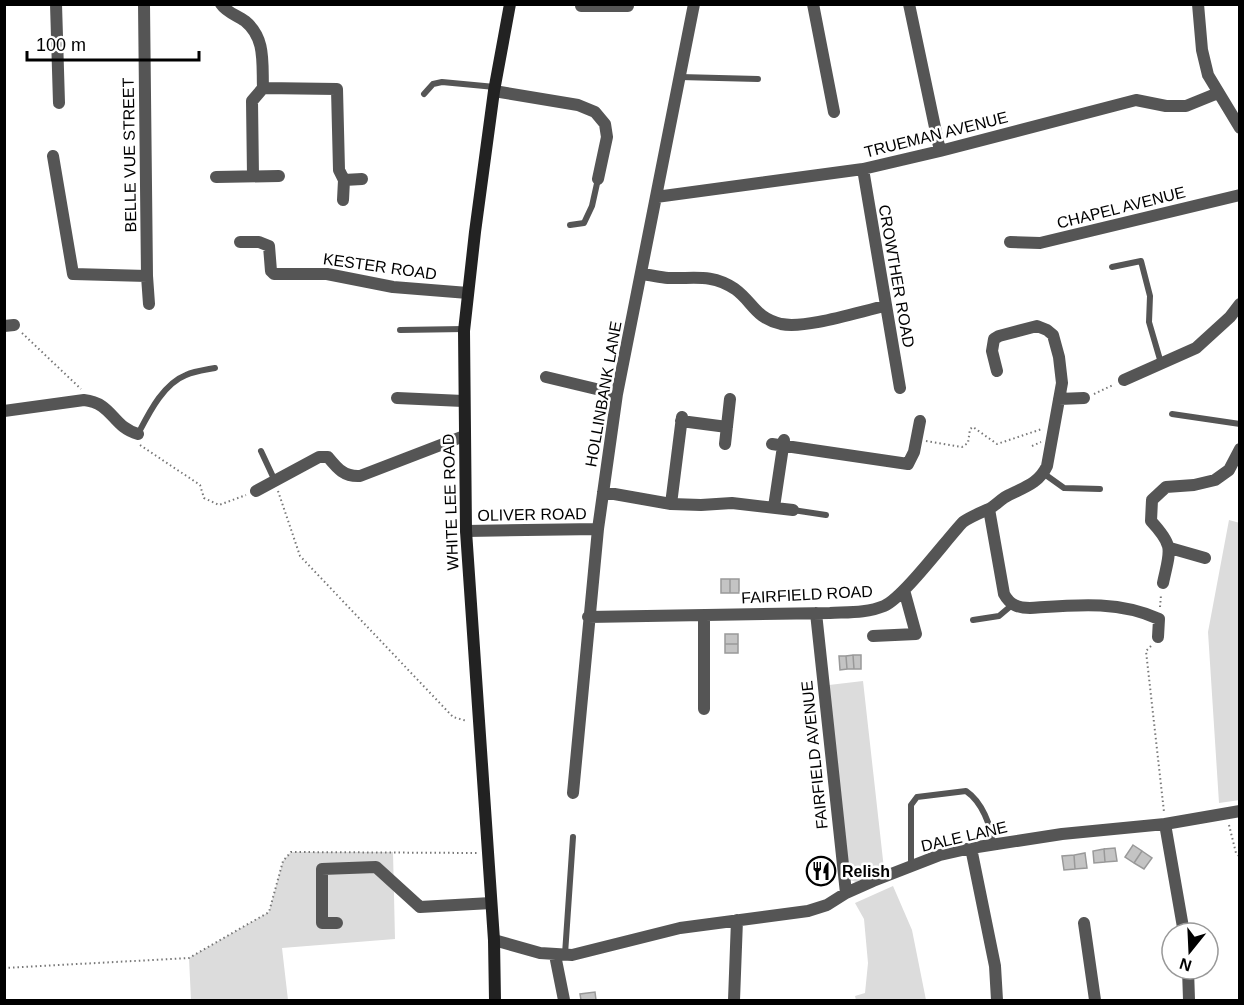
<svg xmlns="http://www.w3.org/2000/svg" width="1244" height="1005" font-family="Arial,sans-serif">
  <rect width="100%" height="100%" fill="#fff"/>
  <path fill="#dcdcdc" d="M1229,520l11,3v277l-21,3 -11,-171z
    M863,681l21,188 -28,13 -6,-2 -21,-195z
    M291,852h102l2,87 -113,9 6,52h-97l-2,-42 80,-46 14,-51z
    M893,886l19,44 14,70h-70l-1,-4 10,-3 3,-30 -4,-44 -9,-16z"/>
  <path fill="#c4c4c4" stroke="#999" stroke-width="1.5" d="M721,579h9v14h-9z
    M730,579h9v14h-9z
    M725,634h13v10h-13z
    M725,644h13v9h-13z
    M853,655h8v14h-7z
    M853,655l1,14h-7l-1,-13z
    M839,656h7l1,13 -7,1z
    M1133,845l9,6 -8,12 -9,-6z
    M1115,848l2,13 -12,1 -1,-13z
    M1104,849l1,13 -11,1 -1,-12z
    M1142,851l10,7 -8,11 -10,-6z
    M1085,853l2,15 -12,1 -1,-14z
    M1074,855l1,14 -11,1 -2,-14z
    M595,992l1,8h-15l-1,-6z"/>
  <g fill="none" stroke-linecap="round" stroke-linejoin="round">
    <path stroke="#777" stroke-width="2" stroke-dasharray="1.5 3" stroke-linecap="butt" d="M22,333l59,56
      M1094,394l19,-9
      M926,441l36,6 6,-4 2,-14 3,-2 24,17 45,-15
      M140,445l60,40 4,13 15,7 27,-10
      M1032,446l9,-4
      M278,491l22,65 153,161 14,4
      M1160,607l1,-12
      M1151,646l-5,5 18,161
      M1229,825l7,28 4,4
      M4,968l185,-10 80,-46 14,-51 8,-9 186,1"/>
    <path stroke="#555" stroke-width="6" d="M680,77l78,2
      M424,94l9,-10 9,-2 53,5
      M570,225l14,-2 8,-17 6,-27
      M1112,267l29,-6 9,35 -1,26 12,41
      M400,330l64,-1
      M1172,414l68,10
      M138,434c11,-21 25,-50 48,-59 9,-4 19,-5 29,-7
      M261,451l14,30
      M1043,473l21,15 36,1
      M793,510l33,5
      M973,620l26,-4 13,-11
      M911,865v-60l6,-8 49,-6c16,11 25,34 27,54
      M565,954l8,-117"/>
    <path stroke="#555" stroke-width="12" d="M56,4l3,99
      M144,4l3,272 2,28
      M221,4c6,9 16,11 24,17 21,17 17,42 18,67l-11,13 1,75
      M813,4l21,108
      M909,4l31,147
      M1198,4l4,46 6,25 32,53
      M581,6h47v-2
      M263,88l74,1 2,81 5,10 -1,20
      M494,91l84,14 17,7 10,12 2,13 -9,42
      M53,156l20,118 74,2
      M863,169l37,219
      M216,177l63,-1
      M344,180l18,-1
      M656,197l207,-28 77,-18 196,-51 30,6h20l32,-13
      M240,242h19l10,4 2,25 3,3h53l66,13 75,6
      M1010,242l30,1 200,-48
      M641,274c9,1 18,3 27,4 25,1 43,-5 67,11 18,13 20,29 46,35 25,5 77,-12 104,-18
      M4,326l10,-1
      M546,377l71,17
      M1124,380l72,-32 34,-31 10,-13
      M397,398l66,3
      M1059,399l25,-1
      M4,411l80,-11c29,3 28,27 54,34
      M681,421l46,6
      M725,444l5,-45
      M772,444l136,20 6,-12 6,-31
      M256,491l63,-34h9c9,11 16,20 32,19l104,-40
      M603,492l68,12 30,1 31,-2 61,7
      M671,504l11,-87
      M774,507l10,-67
      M989,509l15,85c6,11 14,14 26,14 44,-3 88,-8 129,11l-1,18
      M466,531l132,-2
      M1170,548l35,10
      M1163,583c7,-33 12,-36 -12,-62l1,-21 14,-13 28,-2 21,-5 14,-10 11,-21
      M816,613l30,280
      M704,615v94
      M588,617l242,-4c18,-1 37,0 54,-7 19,-8 62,-66 79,-84 9,-6 17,-9 26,-13 7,-4 13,-11 20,-14 16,-8 30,-12 38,-29l15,-83 -3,-26 -6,-22 -6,-5 -10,-4 -38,10 -5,3 -2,12 5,20
      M873,636l43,-2 -12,-44
      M573,793l25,-264 19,-135 77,-390
      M1165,824l19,109
      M971,848l24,118 2,34
      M337,923h-15v-54l54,-2 44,40 71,-4
      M1084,923l11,77
      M494,940l46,13 32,2 108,-27 128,-17 19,-6 19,-12 27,-12 67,-26 31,-7 91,-14 103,-10 75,-13
      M555,955l9,45
      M1188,969l1,31
      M734,1000l3,-80"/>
    <path stroke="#222" stroke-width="12" d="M495,1000l-1,-60 -28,-409 -2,-200 11,-99 19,-141 16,-87"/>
  </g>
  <defs>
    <g id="restaurant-ring" transform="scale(1.5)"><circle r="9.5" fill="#fff" stroke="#000" stroke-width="1.5"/><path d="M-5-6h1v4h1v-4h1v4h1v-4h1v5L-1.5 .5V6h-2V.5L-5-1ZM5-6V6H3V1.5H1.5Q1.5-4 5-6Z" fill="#000"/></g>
  </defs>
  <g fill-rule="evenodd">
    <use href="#restaurant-ring" x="821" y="871"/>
  </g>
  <g text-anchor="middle" stroke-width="5" stroke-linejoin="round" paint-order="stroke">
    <g font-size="16" fill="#000" stroke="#fff">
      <text transform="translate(936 134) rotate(-14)" y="6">TRUEMAN AVENUE</text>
      <text transform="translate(129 155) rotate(-91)" y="6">BELLE VUE STREET</text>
      <text transform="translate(1121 207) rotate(-14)" y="6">CHAPEL AVENUE</text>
      <text transform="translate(380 266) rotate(8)" y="6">KESTER ROAD</text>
      <text transform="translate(897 276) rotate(80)" y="6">CROWTHER ROAD</text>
      <text transform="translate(603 394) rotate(-80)" y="6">HOLLINBANK LANE</text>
      <text transform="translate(450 502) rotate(-92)" y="6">WHITE LEE ROAD</text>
      <text transform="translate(532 514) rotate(-1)" y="6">OLIVER ROAD</text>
      <text transform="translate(807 594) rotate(-3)" y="6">FAIRFIELD ROAD</text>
      <text transform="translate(814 755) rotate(-96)" y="6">FAIRFIELD AVENUE</text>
      <text transform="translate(964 836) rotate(-13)" y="6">DALE LANE</text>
    </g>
    <g font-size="16" font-weight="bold" fill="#000" stroke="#fff" text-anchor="start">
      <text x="842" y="877">Relish</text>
    </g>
  </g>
  <rect width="1244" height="1005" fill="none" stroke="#000000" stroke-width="12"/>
  <g transform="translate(1190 951) rotate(198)"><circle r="28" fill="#ffffff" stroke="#999999" stroke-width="1.5"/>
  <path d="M0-4.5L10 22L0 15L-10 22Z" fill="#000000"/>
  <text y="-9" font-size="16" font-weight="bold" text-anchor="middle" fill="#000000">N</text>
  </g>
  <path d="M27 51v9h172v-9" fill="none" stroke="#000000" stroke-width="3"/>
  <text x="36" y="51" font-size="18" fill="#000000" stroke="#ffffff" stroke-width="4.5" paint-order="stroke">100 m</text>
</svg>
